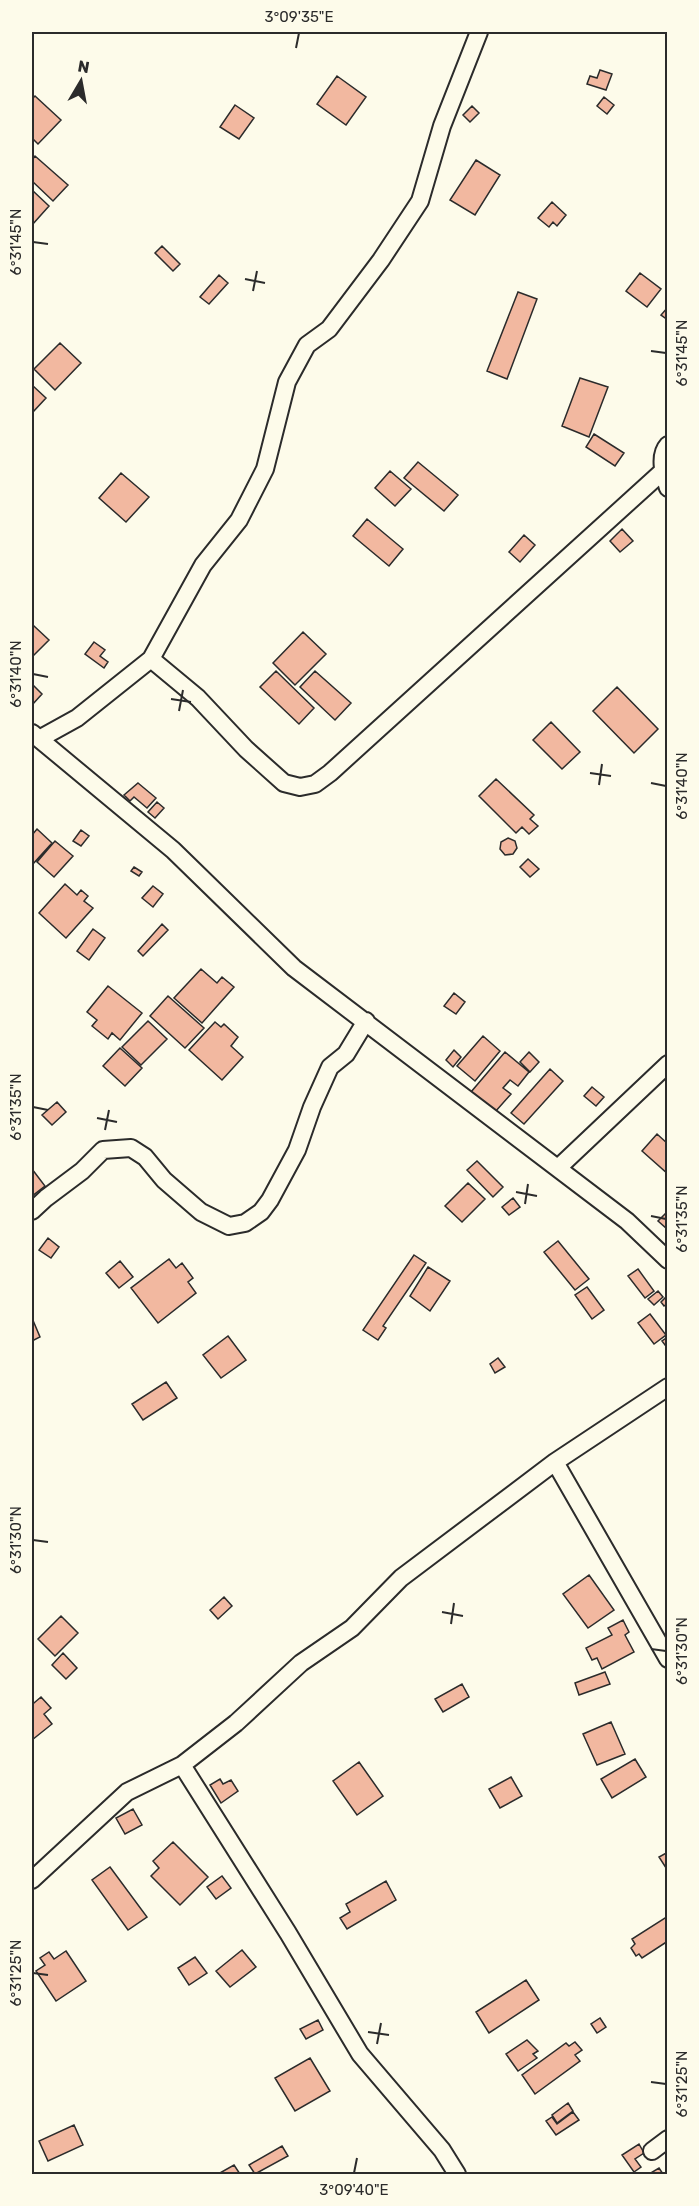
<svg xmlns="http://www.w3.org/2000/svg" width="699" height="2206" font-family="Rubik,sans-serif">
  <rect width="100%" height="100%" fill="#fdfbea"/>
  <path fill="#f2b8a0" stroke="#2b2b2b" stroke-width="1.5" d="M600,70l12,4 -6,16 -19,-6 3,-8 7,2z
    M337,76l29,21 -20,28 -29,-21z
    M35,96l26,24 -23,24 -6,-6v-39z
    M604,97l10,8 -7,9 -10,-8z
    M235,105l19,13 -15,21 -19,-12z
    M472,106l7,7 -9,9 -7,-7z
    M35,156l33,29 -15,16 -21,-20v-21z
    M476,160l24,15 -25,40 -25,-15z
    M32,190l17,16 -17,19z
    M552,202l14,13 -9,11 -4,-4 -4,5 -11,-9z
    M162,246l18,18 -7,7 -18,-18z
    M640,273l21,16 -14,18 -21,-16z
    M219,275l9,8 -19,21 -9,-7z
    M518,292l19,7 -30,80 -20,-8z
    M668,307v13l-7,-5z
    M60,343l21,20 -26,27 -21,-21z
    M580,378l28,9 -19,50 -27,-11z
    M32,385l14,13 -14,15z
    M594,434l30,19 -9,13 -29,-19z
    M418,462l40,33 -14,16 -40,-33z
    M390,471l21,18 -16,17 -20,-18z
    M121,473l28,24 -23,25 -27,-24z
    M367,519l36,30 -14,17 -36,-30z
    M622,529l11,12 -13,11 -10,-11z
    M524,535l11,10 -15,17 -11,-10z
    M34,626l15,14 -17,17v-29z
    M303,632l23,22 -31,31 -22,-22z
    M94,642l11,8 -5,6 8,6 -4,6 -19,-14z
    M276,671l38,37 -15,16 -39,-37z
    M315,671l36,32 -16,17 -35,-33z
    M32,684l10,10 -10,11z
    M617,687l41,42 -24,24 -41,-42z
    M551,722l29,30 -18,17 -29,-29z
    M496,779l38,36 -4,4 8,7 -9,8 -7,-7 -6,6 -37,-37z
    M138,783l18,15 -9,10 -13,-11 -4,4 -6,-6z
    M157,802l7,6 -9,10 -7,-6z
    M37,829l15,14 -20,22v-30z
    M81,830l8,6 -8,10 -8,-5z
    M508,838l7,3 2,7 -4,6 -8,1 -5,-6 1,-7z
    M55,841l18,15 -19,21 -17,-15z
    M528,859l11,10 -9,8 -10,-10z
    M134,867l8,5 -3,4 -8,-5z
    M65,884l12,11 4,-5 7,6 -4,5 9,7 -27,30 -27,-25z
    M153,886l10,8 -10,13 -11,-9z
    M162,924l6,6 -25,26 -5,-5z
    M93,929l12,9 -16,22 -12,-9z
    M201,969l16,14 5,-6 12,10 -32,36 -28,-25z
    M108,986l34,27 -22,27 -8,-7 -4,6 -16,-13 5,-6 -10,-8z
    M454,993l11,9 -9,12 -12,-8z
    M168,996l36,32 -19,20 -35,-32z
    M148,1021l19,18 -26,26 -19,-18z
    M215,1022l6,5 3,-3 14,13 -7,9 12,11 -21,23 -33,-30z
    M483,1036l17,15 -25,30 -18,-15z
    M120,1048l22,20 -17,18 -22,-20z
    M454,1050l7,7 -8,10 -7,-7z
    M505,1052l24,20 -11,14 -8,-6 -7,8 8,6 -16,18 -24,-20z
    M529,1052l10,10 -9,10 -10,-10z
    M550,1069l13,12 -39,43 -13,-11z
    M592,1087l12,10 -8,9 -12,-10z
    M57,1102l9,10 -14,13 -10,-10z
    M657,1134l11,10v30l-26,-23z
    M477,1161l26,26 -10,10 -26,-27z
    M32,1169l13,17 -13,10z
    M468,1183l17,16 -23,23 -17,-16z
    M513,1198l7,9 -11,8 -7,-8z
    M668,1211v16l-2,1 -8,-7z
    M48,1238l11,9 -8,11 -12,-8z
    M558,1241l31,38 -14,11 -31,-38z
    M414,1255l12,8 -43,63 3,2 -8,12 -15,-10z
    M169,1259l7,9 6,-5 11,15 -5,4 8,11 -38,30 -27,-35z
    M120,1261l13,16 -14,11 -13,-15z
    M428,1267l22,14 -20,30 -20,-15z
    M638,1269l16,22 -9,7 -17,-22z
    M587,1287l17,23 -12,9 -17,-24z
    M658,1291l5,6 -9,8 -6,-6z
    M666,1297l2,6 -4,3 -3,-4z
    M650,1314l16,21 -12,9 -16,-21z
    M32,1318l8,19 -8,4z
    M228,1336l18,24 -25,18 -18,-23z
    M668,1337v12l-6,-8z
    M498,1358l7,9 -10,6 -5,-9z
    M166,1382l11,16 -34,22 -11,-16z
    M589,1575l25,35 -26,18 -25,-34z
    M224,1597l8,9 -14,13 -8,-9z
    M61,1616l17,17 -23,23 -17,-17z
    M623,1620l6,12 -4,3 9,17 -32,17 -5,-11 -5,2 -6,-12 26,-13 -4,-7z
    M63,1653l14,15 -11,11 -14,-14z
    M605,1672l5,12 -31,11 -4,-12z
    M462,1684l7,13 -26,15 -8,-13z
    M41,1697l10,11 -7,6 8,10 -20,16v-40l2,3z
    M611,1722l14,32 -28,11 -14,-31z
    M635,1759l11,18 -34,21 -11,-19z
    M359,1762l24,34 -26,19 -24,-34z
    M511,1777l11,19 -22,12 -11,-19z
    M220,1779l3,5 8,-4 7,11 -17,12 -11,-18z
    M133,1809l9,16 -17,9 -9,-16z
    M173,1842l35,35 -28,28 -29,-29 8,-8 -6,-7z
    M668,1852v19l-9,-14z
    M110,1867l37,50 -19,13 -36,-50z
    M222,1876l9,12 -15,11 -9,-12z
    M386,1881l10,19 -49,29 -7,-11 10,-6 -4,-8z
    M668,1916v25l-26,17 -3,-4 -3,2 -5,-8 4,-4 -3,-5z
    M242,1950l14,17 -26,20 -14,-16z
    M66,1951l20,30 -30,20 -20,-30 9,-6 -5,-7 9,-6 5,7z
    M195,1957l12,16 -18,12 -11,-17z
    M526,1980l13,20 -50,33 -13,-21z
    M600,2018l6,9 -9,6 -6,-9z
    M318,2020l5,10 -17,9 -6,-10z
    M527,2040l11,11 -5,3 4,4 -19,13 -12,-17z
    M575,2042l7,8 -7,5 5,6 -45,33 -13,-19 44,-32 3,3z
    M310,2058l20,33 -35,20 -20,-33z
    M568,2103l5,8 -16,12 -5,-8z
    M573,2112l6,8 -23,15 -10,-14 6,-4 5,7z
    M74,2125l9,20 -35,16 -9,-20z
    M639,2144l5,9 -9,6 6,8 -7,5 -12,-17z
    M282,2146l6,10 -33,18 -6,-9z
    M234,2165l6,9h-22z
    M659,2168l4,6h-14z"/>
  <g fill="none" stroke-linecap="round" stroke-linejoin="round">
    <g stroke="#2b2b2b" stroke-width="20">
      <path id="minor" d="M668,445c-10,11 -4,30 0,43
        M151,659l47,39 48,51 38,34 16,4 15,-3 15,-11 333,-302
        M32,733l141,117 121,118 333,253 41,39
        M39,739l38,-21 74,-59 52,-94 36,-45 26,-51 22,-87 20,-37 22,-16 52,-69 39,-59 22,-75 37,-94
        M558,1168l110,-104
        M32,1211l14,-13 36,-27 21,-21 28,-2 14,9 19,23 37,32 28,14 16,-3 16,-11 9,-12 27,-50 15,-43 18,-40 16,-13 20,-33
        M555,1462l113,197
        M182,1765l106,168 72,121 82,96 15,24
        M32,1880l95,-88 55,-27 54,-42 65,-60 51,-35 49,-50 154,-116 113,-75
        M652,2151l16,-12"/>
    </g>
    <use href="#minor" stroke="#fdfbea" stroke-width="16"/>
  </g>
  <path fill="none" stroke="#2b2b2b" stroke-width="2" d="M296,48l3,-15M33,242l15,2M245,279l20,4M253,291l4,-20M651,351l15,2M33,674l15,3M171,699l20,3M179,711l4,-21M590,773l21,3M651,783l15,3M599,785l3,-21M33,1107l15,3M97,1118l20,4M105,1130l4,-20M516,1192l21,4M525,1204l3,-20M651,1216l15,3M33,1540l15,2M442,1612l21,4M451,1624l3,-21M651,1649l15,2M33,1973l15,2M368,2032l21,3M377,2044l4,-21M651,2082l15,2M354,2173l3,-15"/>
  <rect width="699" height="2206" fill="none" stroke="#fdfbea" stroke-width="66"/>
  <g transform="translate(81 81) rotate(10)" stroke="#fdfbea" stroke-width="4.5" paint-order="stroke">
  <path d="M0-4.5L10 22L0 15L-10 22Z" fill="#2b2b2b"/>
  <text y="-9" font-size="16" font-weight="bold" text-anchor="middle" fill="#2b2b2b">N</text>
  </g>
  <rect x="33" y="33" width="633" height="2140" fill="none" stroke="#2b2b2b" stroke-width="2"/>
  <g font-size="15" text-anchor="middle" fill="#2b2b2b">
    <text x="299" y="22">3°09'35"E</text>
    <text transform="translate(16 242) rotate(-90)" y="5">6°31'45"N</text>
    <text transform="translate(682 353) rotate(-90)" y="5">6°31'45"N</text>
    <text transform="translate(16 674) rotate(-90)" y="5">6°31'40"N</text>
    <text transform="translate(682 786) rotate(-90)" y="5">6°31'40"N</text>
    <text transform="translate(16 1107) rotate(-90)" y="5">6°31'35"N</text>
    <text transform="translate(682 1219) rotate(-90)" y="5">6°31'35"N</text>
    <text transform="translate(16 1540) rotate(-90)" y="5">6°31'30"N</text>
    <text transform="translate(682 1651) rotate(-90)" y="5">6°31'30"N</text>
    <text transform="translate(16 1973) rotate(-90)" y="5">6°31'25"N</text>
    <text transform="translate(682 2084) rotate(-90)" y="5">6°31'25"N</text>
    <text x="354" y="2195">3°09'40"E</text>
  </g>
</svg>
